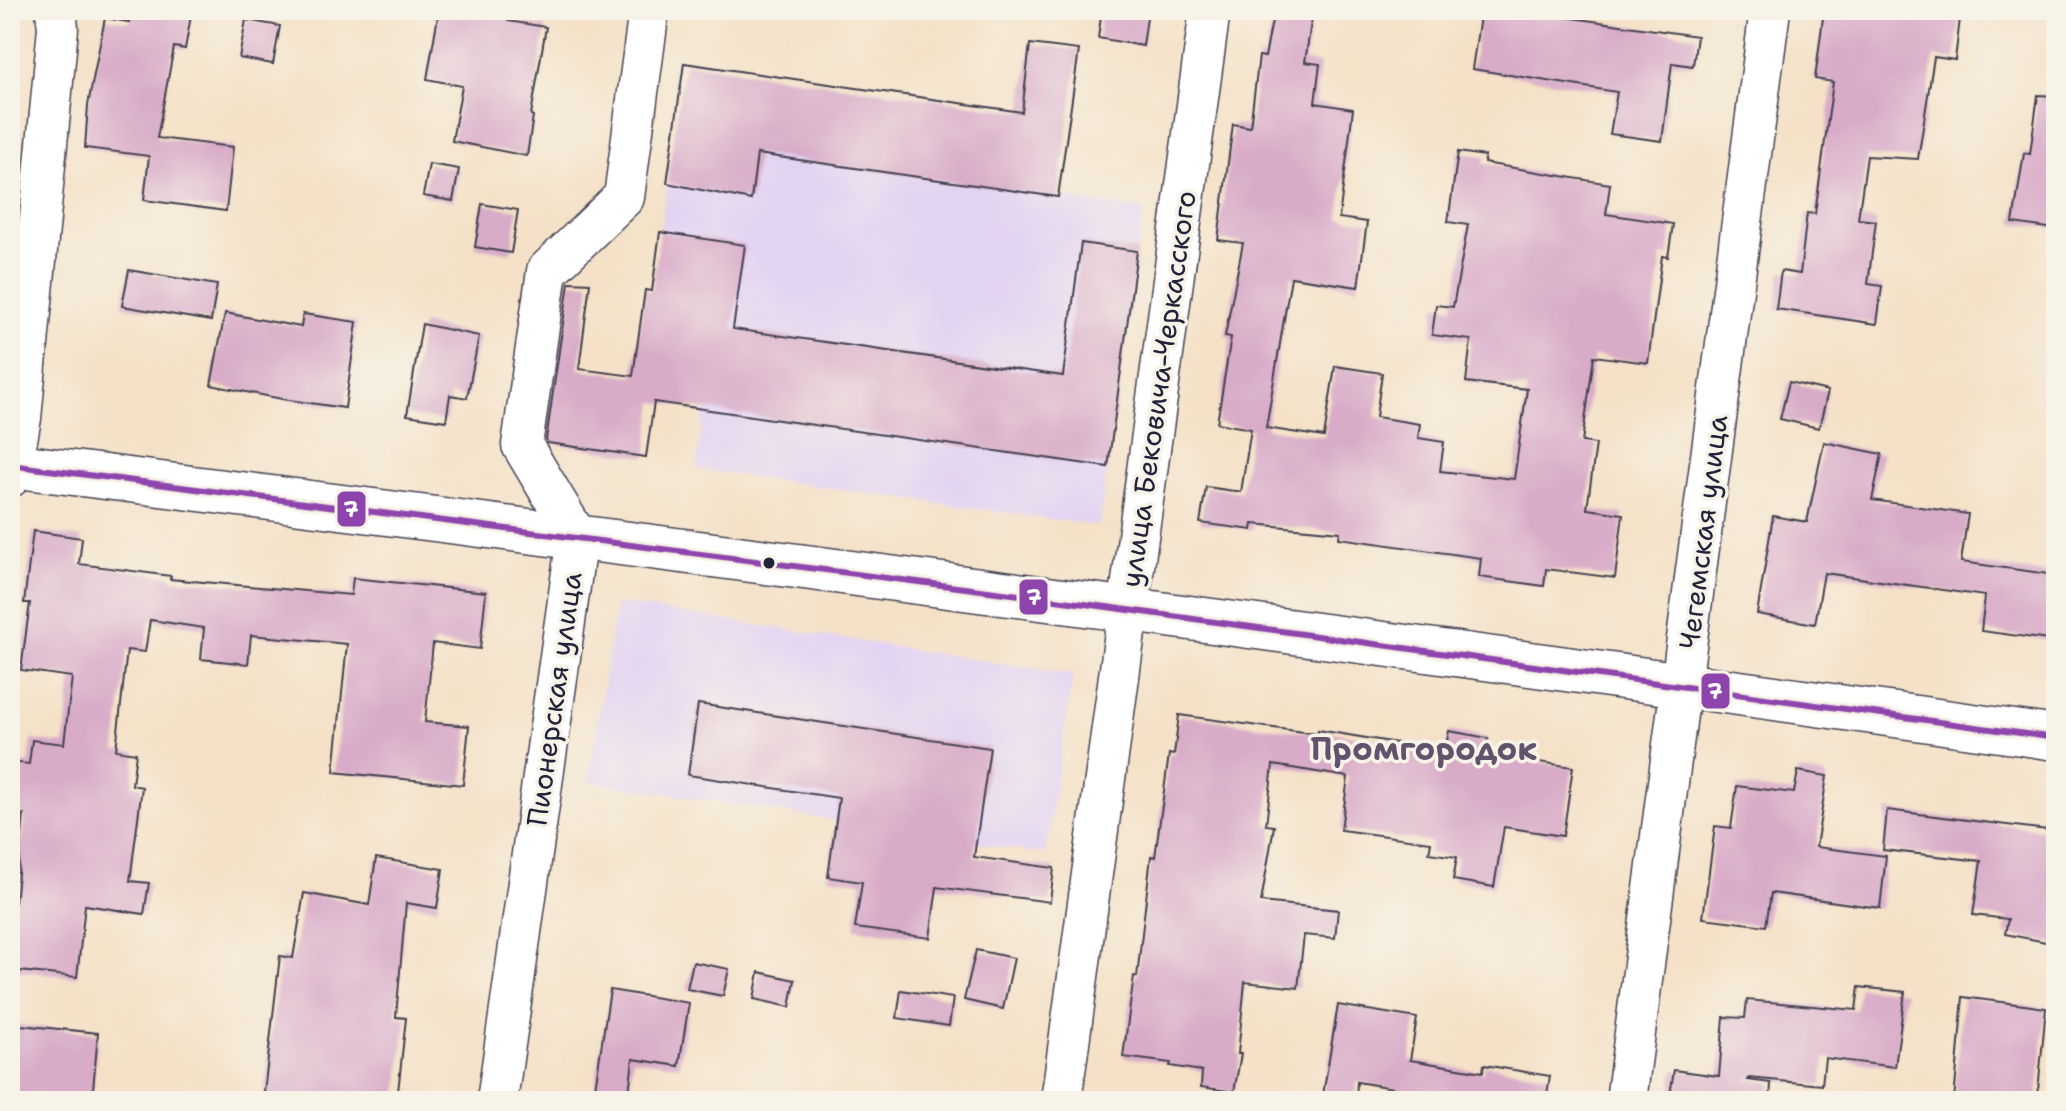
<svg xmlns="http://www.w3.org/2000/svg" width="2066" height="1111" font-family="'Shantell Sans',sans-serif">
  <rect width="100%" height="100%" fill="#f7f3e8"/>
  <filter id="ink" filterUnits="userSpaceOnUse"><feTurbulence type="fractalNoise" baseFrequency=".0125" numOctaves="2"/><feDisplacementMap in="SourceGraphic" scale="16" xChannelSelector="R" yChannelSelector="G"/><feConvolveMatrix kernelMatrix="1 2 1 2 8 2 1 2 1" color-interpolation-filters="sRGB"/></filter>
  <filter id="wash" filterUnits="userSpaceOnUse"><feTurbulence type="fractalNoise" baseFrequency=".006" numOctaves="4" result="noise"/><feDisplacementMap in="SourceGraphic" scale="32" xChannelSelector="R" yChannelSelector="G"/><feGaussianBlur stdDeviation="1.8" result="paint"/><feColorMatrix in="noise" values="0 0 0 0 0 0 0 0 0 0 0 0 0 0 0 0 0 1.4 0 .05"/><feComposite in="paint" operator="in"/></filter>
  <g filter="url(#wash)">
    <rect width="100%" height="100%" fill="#f4e1c7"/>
    <path fill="#e3d3f2" d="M684,63l385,55 -11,79 85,13 -44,316 -403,-57 27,-188 -68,-10z
      M616,603l457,72 -28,179 -457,-73z"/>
    <g id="blocks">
      <path fill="#d8abc8" d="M131,10h61l-7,39 -11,-2 -17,91 76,9 -7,64 -82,-11 5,-44 -64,-8 3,-43 17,-87 24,4z
        M439,10h71l-2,11 38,6 -15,88 2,1 -6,40 -75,-15 10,-55 -35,-7z
        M1102,10h46l-5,36 -45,-8z
        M1274,10h39l-8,52 15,2 -5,39 38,6 -14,109 28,4 -9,65 -67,-10 -25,151 58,9 11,-71 47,7 -6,44 44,7 -2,14 26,4 -4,29 74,8 13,-90 -61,-7 5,-42 -39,-5 4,-30 17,2 15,-82 -20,-3 10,-70 27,4 -1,7 126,21 -4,30 67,10 -5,33 -6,-1 -14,107 -54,-7 -12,86 14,2 -9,65 36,5 -8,64 -69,-9 -2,17 -65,-9 2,-19 -142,-20 1,-6 -87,-8 -1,6 -52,-7 6,-36 35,5 10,-63 -34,-6 14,-86 -6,-1 18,-93 -25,-3 15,-116 17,3 9,-71 6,1z
        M1481,10h36l180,26 -4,30 -21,-3 -10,78 -52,-7 7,-42 -145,-23z
        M1824,10h137l-6,50 -21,-3 -16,102 -51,-3 -9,63 18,2 -8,63 14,2 -5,38 -101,-15 5,-38 19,3 7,-61 8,1 18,-132 -18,-3z
        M246,20l34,6 -7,38 -34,-6z
        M1030,44l49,6 -21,147 -301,-43 -6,46 -84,-17 17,-120 338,49z
        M2038,95l18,1v133l-43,-6 11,-70 6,1z
        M429,164l30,5 -6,32 -30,-5z
        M482,204l36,6 -7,43 -36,-6z
        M660,232l85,13 -12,84 330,47 18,-133 56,8 -29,216 -454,-65 -8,55 -98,-14 -2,-3 23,-158 21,1 -11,86 54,7 12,-86 7,1z
        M129,270l88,15 -6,36 -89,-15z
        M225,313l76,14 2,-13 54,8 -12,86 -63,-9 -71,-14z
        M422,324l57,12 -12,62 -17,-3 -4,26 -39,-6z
        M1789,382l39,9 -9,37 -39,-9z
        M1824,442l58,12 -10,46 96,14 -7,48 95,13v66l-75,-10 4,-35 -161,-23 -9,51 -58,-10 16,-98 34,6z
        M33,531l49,7 -3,26 92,12 -1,3 181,16 2,-17 133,14 -6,57 -47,-6 -8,79 44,4 -6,59 -129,-13 13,-128 -96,-9 -3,29 -47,-5 3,-31 -54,-8 -5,32 -18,-2 -11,100 20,3 -4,32 10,2 -12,94 19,2 -5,31 -59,-9 -8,72 -67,-7v-68l5,1 9,-88 -14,-1v-52l19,2 3,-24 32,4 8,-67 -51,-7 9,-67h-6z
        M698,704l292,44 -16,109 80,11 -4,34 -113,-15 -7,51 -75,-10 7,-46 -34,-5 11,-79 -151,-23z
        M1179,715l139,19v-4l127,21 4,-20 39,7 -3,16 88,13 -10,69 -59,-9 -10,60 -41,-7 4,-23 -28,-4 2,-11 -90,-12 7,-53 -75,-12 -7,60 8,1 -13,76 77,8 -3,28 -31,-3 -6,53 -53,-6 -7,72h3l-7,38 -33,-5 1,-16 -32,-5 1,-3 -48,-6 11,-81 3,1 14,-121 4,1 14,-103 5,1z
        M1798,771l29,5 -11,71 70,9 -6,52 -109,-15 -5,33 -63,-8 12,-92 16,2 6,-42 57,7z
        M1887,810l169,21v113l-51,-10 3,-15 -35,-4 8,-54 -98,-11z
        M376,858l67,11 -6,39 -31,-5 -10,114 10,1 -9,83h-134l17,-145 13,2 11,-65 65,12z
        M976,950l38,8 -11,51 -39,-9z
        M693,962l36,7 -6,27 -36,-7z
        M759,972l36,8 -5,27 -36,-8z
        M1859,987l46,5 -10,75 -70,-9 -3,27 -73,-7 -1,2 23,3 -1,18h-101l5,-31 45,6 5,-59 21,1 2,-18 109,10z
        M610,990l79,13 -10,63 -46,-7 -5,42h-35z
        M901,990l52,8 -4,28 -52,-8z
        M1963,997l83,11 -9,93h-83z
        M1338,1005l79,13 -7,42 73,12 1,-7 66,11 -4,25h-75l-114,-19 -1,19h-34z
        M10,1024l88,9 -6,68h-82z"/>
    </g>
  </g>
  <g filter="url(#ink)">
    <use href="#blocks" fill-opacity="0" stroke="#423f50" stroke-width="2"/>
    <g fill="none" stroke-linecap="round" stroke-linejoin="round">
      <g stroke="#423f50" stroke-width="43">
        <path id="minor" d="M10,477l11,-59 37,-390 -2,-18
          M497,1101l80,-564 -55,-92 25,-174 77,-74 25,-187
          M1061,1101l149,-1091
          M1626,1101l144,-1091"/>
      </g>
      <g stroke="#423f50" stroke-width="47">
        <path id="tertiary" d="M10,465c683,86 1365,175 2046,273"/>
      </g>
      <use href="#minor" stroke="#fff" stroke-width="40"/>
      <use href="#tertiary" stroke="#fff" stroke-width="44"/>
      <g stroke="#f7f3e8" stroke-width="12">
        <path id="bus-1" d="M10,465l1024,132 1022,141"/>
      </g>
      <use href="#bus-1" stroke="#8e44ad" stroke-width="6"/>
    </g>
  </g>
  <circle fill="#22223b" stroke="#f7f3e8" stroke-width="3" cx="769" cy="563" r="7"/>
  <g text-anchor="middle" stroke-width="7" stroke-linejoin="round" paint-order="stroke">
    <g font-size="28" fill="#22223b" stroke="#f7f3e8">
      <text transform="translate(1158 389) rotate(-82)" y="10">улица Бековича-Черкасского</text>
      <text transform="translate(1703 532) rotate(-83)" y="10">Чегемская улица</text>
      <text transform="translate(554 699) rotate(-82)" y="10">Пионерская улица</text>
    </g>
    <g font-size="32" font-weight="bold" fill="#62526c" stroke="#f7f3e8">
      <text x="1424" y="760">Промгородок</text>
    </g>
  </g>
  <g stroke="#f7f3e8" stroke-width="3">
    <rect x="336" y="490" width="31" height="38" rx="8" fill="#8e44ad"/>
    <rect x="1018" y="578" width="31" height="38" rx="8" fill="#8e44ad"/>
    <rect x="1700" y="672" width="31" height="38" rx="8" fill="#8e44ad"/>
  </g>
  <g font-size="22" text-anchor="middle" font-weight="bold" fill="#fff">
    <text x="351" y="517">7</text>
    <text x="1034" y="605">7</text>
    <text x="1715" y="699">7</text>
  </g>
  <rect width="2066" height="1111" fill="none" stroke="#f7f3e8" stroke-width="40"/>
</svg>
